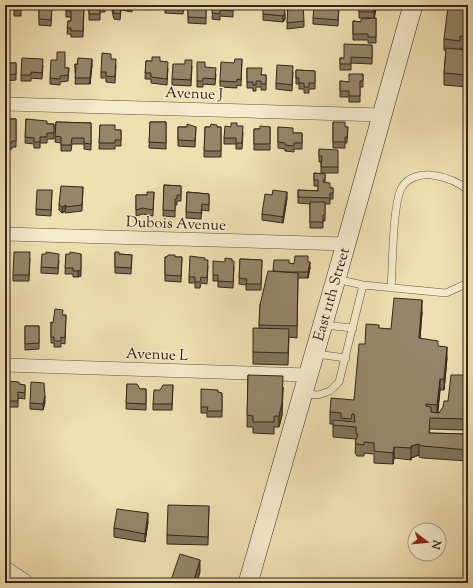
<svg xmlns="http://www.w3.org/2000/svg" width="473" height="588" font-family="'Sorts Mill Goudy',serif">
  <rect width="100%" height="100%" fill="#efdfb1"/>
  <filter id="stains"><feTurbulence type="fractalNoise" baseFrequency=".005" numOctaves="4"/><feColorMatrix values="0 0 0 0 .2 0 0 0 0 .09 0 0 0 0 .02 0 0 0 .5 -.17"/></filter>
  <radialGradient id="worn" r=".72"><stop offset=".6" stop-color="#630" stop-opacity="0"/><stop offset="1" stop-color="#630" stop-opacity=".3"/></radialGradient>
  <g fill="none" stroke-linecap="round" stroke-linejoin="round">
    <g stroke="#635440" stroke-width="8">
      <path id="lane" d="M363,285l83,8 22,-10
        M391,288c2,-24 1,-82 11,-101 6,-10 19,-13 30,-12 14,2 25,6 36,15
        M323,325l30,3
        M316,354l30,4
        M305,394l13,1 12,-4 9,-9 24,-97 -27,-6"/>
    </g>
    <g stroke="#635440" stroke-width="14">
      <path id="street" d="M5,104l377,11
        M5,234l341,10
        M5,365l302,10"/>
    </g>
    <g stroke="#34261b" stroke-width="20">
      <path id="secondary" d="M5,571l18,12
        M248,583l88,-304 77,-274"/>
    </g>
    <use href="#lane" stroke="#f5eacc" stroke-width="7"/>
    <use href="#street" stroke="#f5eacc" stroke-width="13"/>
    <use href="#secondary" stroke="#f5eacc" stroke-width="19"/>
  </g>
  <path fill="#80735a" stroke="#34261b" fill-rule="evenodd" d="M5,5h4v5h-4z
    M14,5h20v1h-5v2h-8v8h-7z
    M39,5h13l-1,21 -12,-1z
    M66,5h18l-1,32h-12v-3h-4l1,-13h3v-4h-5z
    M89,5h16v7h-5v8h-11z
    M112,5h20v7l-11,-2 -1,10 -6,-1 -2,-8z
    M165,5h19l-1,9 -18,-1z
    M188,5h18v19l-18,-1z
    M213,5h20v12l-13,-1v4l-8,-1z
    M284,5l1,14 -2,3 -20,-2v-6z
    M288,5l16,16v6l-17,2z
    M339,5l-1,21 -25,-2v-6z
    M359,5h18l-3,13h2v25h-8v-3h-15v-19l8,1 10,-4h-12z
    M468,9v40l-8,-1v1l8,1v37l-24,-2v-12l2,-22 -2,-1v-11z
    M372,45v19l-21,-1v7h-11v-12h4z
    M111,59l5,6 -1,18 -9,-1v-4h-5v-6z
    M242,59l-1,27 -4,-1v3l-17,-1v-6l14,-18z
    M146,61h14l8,7 -1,17 -16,-2v-4h-6z
    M5,63h11v17l-11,1z
    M75,64l17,1 -2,19h-15l1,-11h-1z
    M43,65l-1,14 -11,-1v3h-10v-6z
    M192,66l-1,20 -19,-1v-6z
    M205,67l11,7 -1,11 -12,-1v3h-6v-6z
    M65,68h4l-1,13 -8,1v3l-10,-1v-6z
    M247,68l15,7h4v15h-5v-3h-5v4h-3v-3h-6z
    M296,70l19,1v18h-6v4h-5v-4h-5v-5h-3z
    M293,72l-1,19 -16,-2v-6z
    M363,74v13h-3v15h-11v-5h-9v-16l9,1z
    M5,119h11v28h-4v2h-4v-7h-3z
    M26,119l21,5h7v15h-7v4h-7v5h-6v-4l-9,-1z
    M56,122l35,1v27l-7,-1v-5h-12l-1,7h-10v-8l-6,-1z
    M150,122h16v27l-17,-1z
    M333,122l12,5h3l-1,16h-2v5h-12z
    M100,125l15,5h6v16h-6v3h-16z
    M237,126l6,6 -1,17h-6v-5h-12v-6l7,-11z
    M178,127h18l-1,20 -17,-1z
    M205,127h16v30h-17z
    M270,127v23h-16v-21h6z
    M278,127l15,6h9v16h-8v3l-9,-1v-2l-7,-1z
    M319,149l19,18v6h-17v-11h-2z
    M314,173l11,1v9l5,5h3v11h-3v5h-5v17h-2v7h-13v-24l-12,-1v-13l20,1v-5h-4z
    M164,185l17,1v15h-4v4h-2v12l-12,-1z
    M83,187l-1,24 -17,2v-2l-3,2 -3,-3v-6z
    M5,189h1v22h-1z
    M52,190l-1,26 -15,-1v-6z
    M154,192l-1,24 -10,-2 -7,2v-21h11z
    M187,192l22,2v17l-7,-1 -1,9 -15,-1z
    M287,198l-4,25 -21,-3v-6z
    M115,252l4,2 13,1 -1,19 -16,-1z
    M66,254l15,22 -3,1h-5v-3h-8z
    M165,257h17l-1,25 -16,-1z
    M30,258l-1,23h-16v-6z
    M240,259l22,1 -1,30h-15v-5l-7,-1z
    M59,260l-1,14 -17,-1v-6z
    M205,260l3,6 -1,18 -6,-1 -1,5h-5v-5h-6v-6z
    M232,261l2,6 -1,21 -15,-1v-6h-5v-6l12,-13z
    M308,262l2,6 -2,10h-10l-1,60 -8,-1 -1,28 -35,-1v-12l6,-24 1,-23 13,-34 16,-8 5,1z
    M422,312l-2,26 18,8 9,12 -3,32h-4l-2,22 1,1 29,-38v86l-45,-3 -4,-1v-2l-8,3v2l-17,-2 -1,6 -19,-1v-9l-10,-1v3h-7l-2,-3 1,-14 -23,-2v-13h-3v-12l24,-12 11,-56 14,-15h12zM430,429l34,1v4l-35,-1z
    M63,315h3l-1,29 -4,-1v4h-7v-4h-3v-21l2,1z
    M25,326h14v23l-14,1z
    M248,375l35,12 -1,28 -3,12h-5v7l-21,-1v-6h-6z
    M19,384l6,1v14l-7,-1v9h-13v-6z
    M127,384l13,5h6v21l-20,-1z
    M173,385l-1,25h-19v-6l7,-14z
    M218,392l4,1v24h-15v-4h-6v-6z
    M45,402l-2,8 -13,-1v-6z
    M209,506l-1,39 -41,-1v-9z
    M148,522l-3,20 -31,-5v-9z"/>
  <path fill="#685e4a" stroke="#34261b" d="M376,5h1l-3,13v-6z
    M285,13v6l-2,3v-6z
    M92,59v6l-2,19v-6z
    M287,192v6l-4,25v-6z
    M66,205l-1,6 -3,2v-6z
    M81,254v22l-3,1v-6z
    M310,262v6l-2,10v-6z
    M422,300v12l-3,38v-12z
    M447,347v11l-3,32v-11z
    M440,379v11l-3,26v-11z
    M283,387l-1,28 -3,12v-11z
    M45,396v6l-2,8v-6z
    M419,444v11l-8,3v2v-14z
    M394,447v11l-1,6v-11z
    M148,513v9l-3,20v-8z
    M200,560v12l-3,11h-4z"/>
  <path fill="#958669" stroke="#34261b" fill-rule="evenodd" d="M14,5h7v5h-7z
    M39,5h13l-1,15 -12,-1z
    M66,5h18l-1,26h-12v-3h-4l1,-7h3v-10h-5z
    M89,5h16v1h-5v8h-11z
    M112,5h9l-1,9 -6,-1z
    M165,5h19l-1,3 -18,-1z
    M188,5h18v13l-18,-1z
    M213,5h20v6l-13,-1v4l-8,-1z
    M263,5h21l1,8 -2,3 -20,-2z
    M288,5h15l1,16 -17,2z
    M314,5h25l-1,15 -25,-2z
    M359,5h17l-2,7h-15z
    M448,6l20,3v28l-8,-1v5l-16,-2z
    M376,18v19h-8v-3h-15v-13l8,1v-3z
    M344,44l28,1v13l-21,-1v7h-11v-6h4z
    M446,48l22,2v25l-24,-2z
    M57,52h8v16h4l-1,7 -8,1v3l-10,-1 1,-18h6z
    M102,53l9,1v5h5l-1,18 -9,-1v-4h-5z
    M152,57h8v4l8,1 -1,17 -16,-2v-4h-6l1,-12h6z
    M22,58l21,1 -1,14 -11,-1v3h-10z
    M78,58l14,1 -2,19h-15l1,-11h-1v-3l2,1z
    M235,59h7l-1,21 -4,-1v3l-17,-1 1,-19 13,1z
    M185,60h7l-1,20 -19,-1 1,-15h12z
    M197,62h8v5l11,1 -1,11 -12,-1v3h-6z
    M5,63h11v11l-11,1z
    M277,65l16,1 -1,19 -16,-2z
    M247,68h15l-1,7h5v9h-5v-3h-5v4h-3v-3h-6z
    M296,70l19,1v12h-6v4h-5v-4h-5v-5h-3z
    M349,74h14v7h-3v15h-11v-5h-9v-10l9,1z
    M5,119h11v22h-4v2h-4v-7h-3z
    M26,119l21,2v3h7v9h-7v4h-7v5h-6v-4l-9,-1z
    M56,122l35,1v21l-7,-1v-5h-12l-1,7h-10v-8l-6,-1z
    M150,122h16v21l-17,-1z
    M333,122h12v5h3l-1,10h-2v5h-12z
    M231,123h6v3h6l-1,17h-6v-5h-12l1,-12 6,1z
    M187,124l9,3 -1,14 -17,-1v-13h9z
    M211,124l6,1v2h4v24h-17l1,-24h5z
    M100,125h15v5h6v10h-6v3h-16z
    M260,126l10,1v17h-16v-15h6z
    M278,127l15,1v5h9v10h-8v3l-9,-1v-2l-7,-1z
    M319,149l19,1v17h-17l1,-11h-3z
    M314,173l11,1v6h-2v2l7,1v5h3v5h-3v5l-32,-1v-7l20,1v-11h-4z
    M164,185l17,1v9h-4v4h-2v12l-12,-1z
    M61,186l22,1 -1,18 -17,2 1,-2 -4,2 -3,-3z
    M5,189h1v16h-1z
    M37,190h15l-1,20 -15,-1z
    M273,190l14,2 -4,25 -21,-3 3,-20 7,1z
    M147,192h7l-1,18 -10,-2 -7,2v-15h11z
    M187,192l22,2v11l-7,-1 -1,9 -15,-1z
    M310,202h15v13h-2v7h-13z
    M14,252h16l-1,23h-16z
    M46,252l13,2 -1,14 -17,-1 1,-13h4z
    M70,252l11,2v16l-3,1h-5v-3h-8l1,-14h4z
    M115,252h4v2l13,1 -1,13 -16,-1z
    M168,255h7v2h7l-1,19 -16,-1v-18h2z
    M190,256l15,2v2h3l-1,18 -6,-1 -1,5h-5v-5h-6z
    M295,256h13v6h2l-2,10h-21l-14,-1 1,-11h15v3l5,1z
    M225,258l7,1v2h2l-1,21 -15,-1v-6h-5v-14l12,1z
    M240,259l22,1 -1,24h-15l1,-5 -8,-1z
    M268,271l30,2 -1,53 -38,-1 1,-20z
    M394,298l28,2 -3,38 19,3v5l9,1 -3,32h-4l-3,26 -11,-1v2l5,1v5l8,1 4,-6 1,-6h4l3,-26h17v75l-45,-4 -4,-1v-1l-8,2v2l-17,-1 -1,6 -19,-2v-8l-10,-1v3l-7,-1 -2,-2 3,-8h-2v-7l-23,-2v-5l22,2 -1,-8h-2l-1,5 -10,-1v-5l-11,-1 1,-14 23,2 5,-56h6l1,-20 13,1v3l12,1zM430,418l35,1 -1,15 -35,-1z
    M55,309l8,1 -1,5h4l-1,23 -4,-1v4h-7v-4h-3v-15l2,1z
    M25,326h14v17l-14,1z
    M253,328l36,1 -1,24 -35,-1z
    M248,375l35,1 -1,27 -3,13h-5v6h-21v-6l-6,-1z
    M7,381l12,1v2l6,1v8l-7,-1v9h-13z
    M31,382l13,1 1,13 -2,8 -13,-1z
    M127,384h10l3,5h6v15l-20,-1z
    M163,385h10l-1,19h-19l1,-14h6z
    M201,389l17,1v2l4,1v18h-15l1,-4h-7z
    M168,505l41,1 -1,31 -41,-2z
    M117,509l31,4 -3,21 -31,-6z
    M180,554l20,6 -7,23h-23z"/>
  <g text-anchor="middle" stroke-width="3" stroke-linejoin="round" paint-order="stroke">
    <g font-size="15" fill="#34261b" stroke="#f5eacc">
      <text transform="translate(194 93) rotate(2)" y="5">Avenue J</text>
      <text transform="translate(176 223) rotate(2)" y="5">Dubois Avenue</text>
      <text transform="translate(331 294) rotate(-74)" y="5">East 11th Street</text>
      <text transform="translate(157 354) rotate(2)" y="5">Avenue L</text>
    </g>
  </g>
  <rect width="473" height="588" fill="none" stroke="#efdfb1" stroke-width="20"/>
  <rect x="6" y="6" width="461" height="576" fill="none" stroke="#34261b" stroke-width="2"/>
  <rect x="10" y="10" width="453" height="568" fill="none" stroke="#34261b"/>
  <g transform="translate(427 542) rotate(106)"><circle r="19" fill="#f5eacc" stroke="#a89c85"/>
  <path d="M0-3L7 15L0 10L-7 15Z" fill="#8f2418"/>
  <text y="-6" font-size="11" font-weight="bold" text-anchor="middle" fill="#34261b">N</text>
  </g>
  <rect width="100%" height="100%" filter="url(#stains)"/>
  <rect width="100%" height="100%" fill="url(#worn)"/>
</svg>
